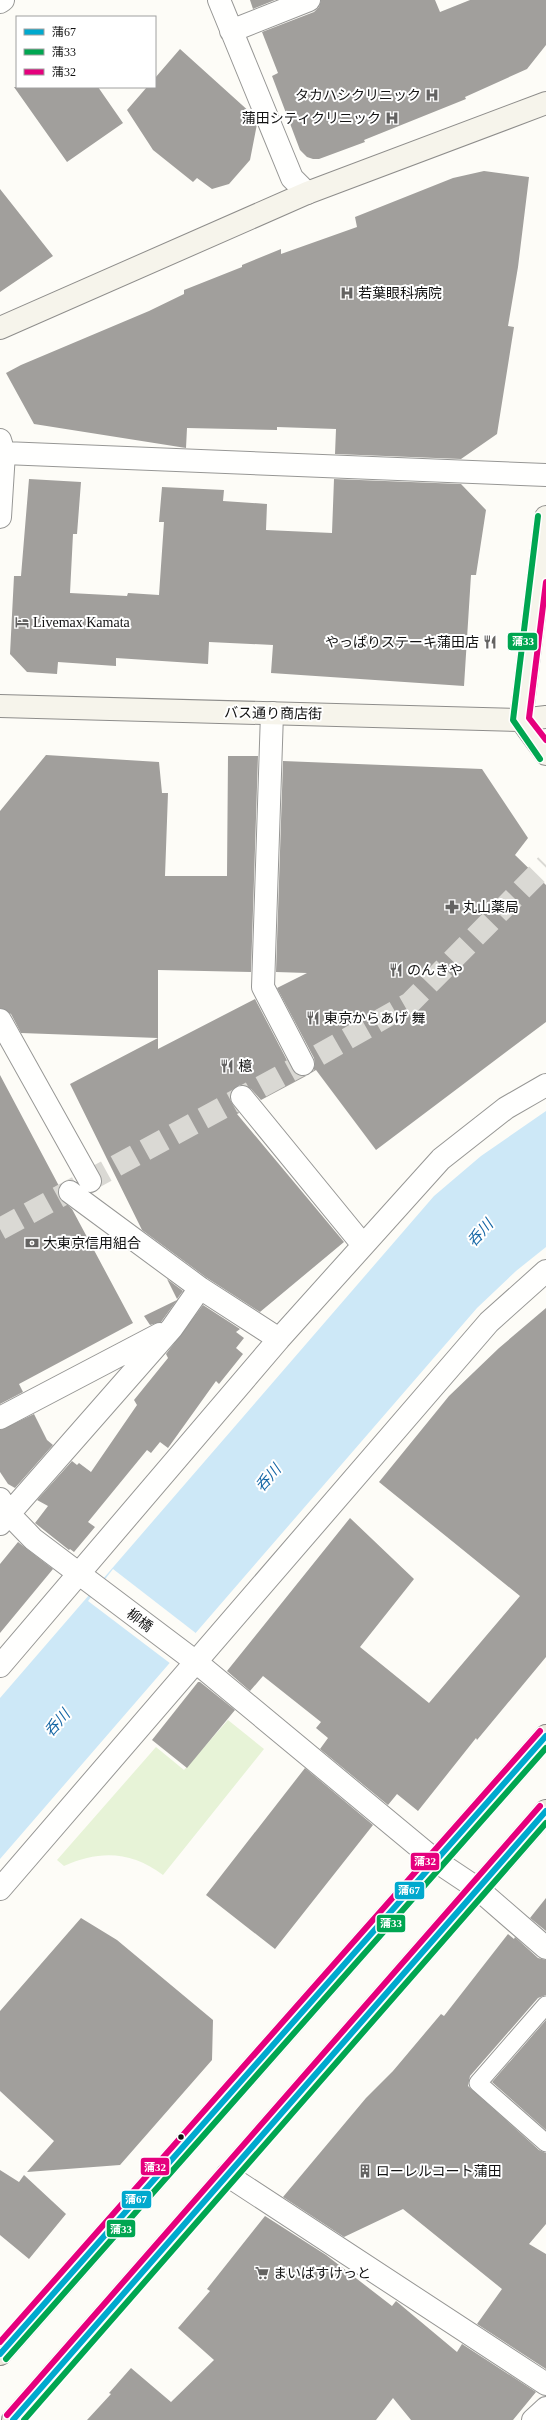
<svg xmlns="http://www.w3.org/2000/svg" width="546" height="2420" font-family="'Times New Roman','Noto Sans JP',serif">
  <rect width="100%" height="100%" fill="#fdfcf7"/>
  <path fill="#e7f3d7" d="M228,1720l36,29 -101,126c-32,-24 -63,-25 -99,-9l-7,-6 99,-113 28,23z"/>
  <path fill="#cde8f7" d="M546,1111v136l-30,24 -39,37 -477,551v-161l434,-502 47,-40z"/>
  <path fill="#fdfcf7" d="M113,1569l84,65 -26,30 -83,-63z"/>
  <path fill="#a19f9c" d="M250,0h25l-22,9z
    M321,0h114l5,12 30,-12h76v45l-19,24 -62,28 1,2 -102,41 1,2 -46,17h-6l-6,-2 -7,-7 -28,-74 6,-3 -16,-41 52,-20 5,-5z
    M180,49l72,65 5,10 -7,36 -21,24 -17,5 -15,-11 -4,4 -40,-32 -26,-40 20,-23h8v-9z
    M14,87h84l25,36 -56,39z
    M484,171l45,6 -11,90 -10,59 6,1 -17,107 -36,25 -126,-5 1,-25 -59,-2v3l-90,-2 -1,20 -152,-24 -28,-51 15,-8 128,-54 35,-17v-4l58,-23v-2l39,-16v5l76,-27 -2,-10 98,-39z
    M0,189l53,67 -53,36z
    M29,479l52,3 -4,52h-4l-3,59 57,3 1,-3 31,2 5,-73h-5l3,-35 62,3 -1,11 44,3 -1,26 66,3 2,-54 127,5 25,26 -10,65h-5l-7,111 -193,-13 2,-28 -64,-3 -1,22 -92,-6v8l-58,-4 -1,12 -30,-2 -17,-18 4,-78h7z
    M46,755l113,7 3,31h6l-3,83h62l1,-120h30l-7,216 -93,-2v68l-137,-5 -10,-19 -11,-6v-197z
    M283,761l199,8 46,69 -13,17 31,30v137l-170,128 -60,-80 -5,3 4,-8 -1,-7 -37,-70 30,-15 -31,-1z
    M255,999l37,71 5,5 9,1 -45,24 -10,-11 -11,-4 -10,7v7l9,14 -2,1 107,128 -84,70 -53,-34 -65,-48 -72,-146 88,-46v11z
    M0,1075l59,111v11l13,12 61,114 -114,61 4,8 -23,12z
    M167,1279l16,12 -6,8z
    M177,1300l-16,22 -11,3 -6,-9z
    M203,1305l37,24 -4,3 8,6 -8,10 7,6 -24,30 -3,-3 -48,67 -8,-6 -9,11 -4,-3 -59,72 7,5 -21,25 -4,-3 -1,1 -34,-27 13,-17 -11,-6 35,-39 5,4 2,-2 12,9 46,-67 -3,-5 34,-42 -2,-4z
    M546,1308v349l-69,83 -1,-2 -58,73 -21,-17 -9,11 -68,-56 8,-11 -12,-10 5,-6 -58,-46 -13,15 -23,-20 123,-153 64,61 -54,68 69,56 91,-107 -141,-114 70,-86 50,-48z
    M34,1414l13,26 6,5 -38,43 -7,-4 -8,-12v-42z
    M18,1542l35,27 -53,64v-69z
    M198,1682h2l35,28 -48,58 -35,-28z
    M305,1768l68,57 -98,124 -69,-54z
    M546,1898v33l-16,-13z
    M81,1918l36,22 96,80 -1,40 -92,105 -93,7 27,-31 -54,-50v-80z
    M508,1934l6,5 1,-2 23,21 8,2v35l-8,3 -68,78 -2,10 71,64 7,3v71l-17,20 17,10v115l-69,-45 25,-35 -99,-80 -59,28 -61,-40 83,-99 27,-27 48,-57 3,2z
    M546,2020v110l-54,-48z
    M0,2170l19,12 5,-7 42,39 -37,45 -29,-24z
    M265,2216l61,39 66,51 4,-5 61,51 5,-8 74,48 -23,28h-102l-18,-22 -17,22h-289l24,-26 -2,-1 22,-25 40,34 43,-42 -36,-32 32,-37 -3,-2z"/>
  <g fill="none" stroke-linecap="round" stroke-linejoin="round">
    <path stroke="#dad9d4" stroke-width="22" stroke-dasharray="22 11" stroke-linecap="butt" d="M0,1229l303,-165 107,-61 136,-138"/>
    <g stroke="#979795" stroke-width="19">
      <path id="lane" d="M546,2005l-68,78 68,60"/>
    </g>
    <g stroke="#979795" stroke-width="24">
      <path id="street" d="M219,0l73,178 15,15
        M0,2l3,-2
        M231,31l78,-31
        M0,440l4,13 -4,64
        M4,453l542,22
        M272,713l-9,274 40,77
        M0,1020l90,161
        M242,1097l121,148
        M70,1192l130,96 79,51
        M0,1418l160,-84
        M0,1499l9,15 24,25 163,123 240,199 42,28 68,59
        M0,1524l172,-196 28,-40
        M0,1666l279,-327 162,-180 65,-51 40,-23
        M0,1889l489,-567 57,-51
        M227,2175l319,209
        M533,2420l13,-12"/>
    </g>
    <g stroke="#8e8d8b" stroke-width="24">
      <path id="secondary" d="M0,328l307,-135 239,-90
        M546,517l-25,203 25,34
        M0,706l521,14 25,-3"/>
    </g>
    <g stroke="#858482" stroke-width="24">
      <path id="primary" d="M0,2354l546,-618
        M13,2420l533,-609"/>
    </g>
    <use href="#lane" stroke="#fffffe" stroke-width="17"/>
    <use href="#street" stroke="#fffffe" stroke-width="22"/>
    <use href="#secondary" stroke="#f6f4eb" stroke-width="22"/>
    <use href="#primary" stroke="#ede9dc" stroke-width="22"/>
    <g stroke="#fff" stroke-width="9">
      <path id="bus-1" d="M0,2354l546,-618
        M13,2420l533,-609"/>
    </g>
    <g stroke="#fff" stroke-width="9">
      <path id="bus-2" d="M538,516l-25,204 27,39
        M6,2359l540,-611
        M24,2420l522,-597"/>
    </g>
    <g stroke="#fff" stroke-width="9">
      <path id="bus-3" d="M546,582l-17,136 17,22
        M0,2342l540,-611
        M7,2415l533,-609"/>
    </g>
    <use href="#bus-1" stroke="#00a9ce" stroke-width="6"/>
    <use href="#bus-2" stroke="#00a651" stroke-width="6"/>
    <use href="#bus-3" stroke="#e5007d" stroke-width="6"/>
  </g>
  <defs>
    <g id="hospital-bare" transform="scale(1.08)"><path d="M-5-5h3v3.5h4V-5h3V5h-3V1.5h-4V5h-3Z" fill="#646362" stroke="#fff" stroke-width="2.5" paint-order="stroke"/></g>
    <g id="hotel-bare" transform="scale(1.08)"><path d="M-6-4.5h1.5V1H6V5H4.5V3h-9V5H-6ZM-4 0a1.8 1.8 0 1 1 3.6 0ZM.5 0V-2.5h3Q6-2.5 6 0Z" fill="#646362" stroke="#fff" stroke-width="2.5" paint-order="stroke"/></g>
    <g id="restaurant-bare" transform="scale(1.08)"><path d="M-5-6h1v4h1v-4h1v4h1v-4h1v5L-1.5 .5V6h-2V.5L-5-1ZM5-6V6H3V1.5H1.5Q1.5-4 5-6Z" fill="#646362" stroke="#fff" stroke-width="2.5" paint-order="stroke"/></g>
    <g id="pharmacy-bare" transform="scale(1.08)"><path d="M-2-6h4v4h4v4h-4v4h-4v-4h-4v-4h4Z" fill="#646362" stroke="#fff" stroke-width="2.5" paint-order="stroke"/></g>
    <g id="bank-bare" transform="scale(1.08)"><path d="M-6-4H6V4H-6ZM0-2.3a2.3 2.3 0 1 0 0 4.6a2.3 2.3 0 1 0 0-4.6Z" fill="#646362" stroke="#fff" stroke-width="2.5" paint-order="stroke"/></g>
    <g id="building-bare" transform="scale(1.08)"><path d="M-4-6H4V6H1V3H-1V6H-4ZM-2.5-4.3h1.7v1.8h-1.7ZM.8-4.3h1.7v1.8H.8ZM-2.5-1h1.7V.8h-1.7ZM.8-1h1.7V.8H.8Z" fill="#646362" stroke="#fff" stroke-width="2.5" paint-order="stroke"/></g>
    <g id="supermarket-bare" transform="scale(1.08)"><path d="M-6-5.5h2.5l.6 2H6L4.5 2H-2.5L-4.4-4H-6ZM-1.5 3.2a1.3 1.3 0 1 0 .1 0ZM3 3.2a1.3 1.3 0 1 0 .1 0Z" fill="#646362" stroke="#fff" stroke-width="2.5" paint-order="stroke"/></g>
  </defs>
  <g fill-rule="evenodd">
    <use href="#hospital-bare" x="432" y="95"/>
    <use href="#hospital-bare" x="392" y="118"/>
    <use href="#hospital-bare" x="347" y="293"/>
    <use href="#hotel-bare" x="22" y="622"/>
    <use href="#restaurant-bare" x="490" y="642"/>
    <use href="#pharmacy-bare" x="452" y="907"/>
    <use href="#restaurant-bare" x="396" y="970"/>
    <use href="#restaurant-bare" x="313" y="1018"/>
    <use href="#restaurant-bare" x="227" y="1066"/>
    <use href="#bank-bare" x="32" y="1243"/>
    <use href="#building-bare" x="365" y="2171"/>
    <use href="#supermarket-bare" x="262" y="2273"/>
  </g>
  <circle fill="#111" stroke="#fff" stroke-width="1.5" cx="181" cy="2137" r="3.5"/>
  <g text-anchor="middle" stroke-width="4" stroke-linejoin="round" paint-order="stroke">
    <g font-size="14" fill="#111" stroke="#fff" text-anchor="start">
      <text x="421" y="100" text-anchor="end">タカハシクリニック</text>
      <text x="381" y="123" text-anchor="end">蒲田シティクリニック</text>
      <text x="358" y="298">若葉眼科病院</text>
      <text x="33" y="627">Livemax Kamata</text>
      <text x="479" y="647" text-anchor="end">やっぱりステーキ蒲田店</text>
      <text x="463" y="912">丸山薬局</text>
      <text x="407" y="975">のんきや</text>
      <text x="324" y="1023">東京からあげ 舞</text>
      <text x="238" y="1071">檍</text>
      <text x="43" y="1248">大東京信用組合</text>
      <text x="376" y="2176">ローレルコート蒲田</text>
      <text x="273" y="2278">まいばすけっと</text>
    </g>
    <g font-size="14" fill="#111" stroke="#fff">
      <text transform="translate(273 713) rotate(1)" y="5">バス通り商店街</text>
      <text transform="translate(140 1620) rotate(37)" y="5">柳橋</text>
    </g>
    <g font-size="15" font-style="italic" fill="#1768a6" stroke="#fff">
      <text transform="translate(480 1233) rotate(-48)" y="5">呑川</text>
      <text transform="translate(268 1478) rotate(-49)" y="5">呑川</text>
      <text transform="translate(57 1723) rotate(-49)" y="5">呑川</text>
    </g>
  </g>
  <g stroke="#fff" stroke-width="1.5">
    <rect x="507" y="632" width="31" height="19" rx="4" fill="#00a651"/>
    <rect x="410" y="1852" width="30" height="19" rx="4" fill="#e5007d"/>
    <rect x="394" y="1881" width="31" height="19" rx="4" fill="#00a9ce"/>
    <rect x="376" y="1914" width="30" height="19" rx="4" fill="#00a651"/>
    <rect x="140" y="2157" width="30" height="19" rx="4" fill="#e5007d"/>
    <rect x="121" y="2190" width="31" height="19" rx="4" fill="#00a9ce"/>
    <rect x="106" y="2219" width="30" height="19" rx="4" fill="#00a651"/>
  </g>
  <g font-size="11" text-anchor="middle" font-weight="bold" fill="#fff">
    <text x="523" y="645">蒲33</text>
    <text x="425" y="1865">蒲32</text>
    <text x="409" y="1894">蒲67</text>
    <text x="391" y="1927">蒲33</text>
    <text x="155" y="2171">蒲32</text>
    <text x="136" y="2203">蒲67</text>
    <text x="121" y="2233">蒲33</text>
  </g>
  <rect x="16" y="16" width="140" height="72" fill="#ffffff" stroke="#a0a0a0"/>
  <rect x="24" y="29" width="20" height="6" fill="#00a9ce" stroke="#a0a0a0"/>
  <text x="52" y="36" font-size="12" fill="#111111">蒲67</text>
  <rect x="24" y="49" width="20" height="6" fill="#00a651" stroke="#a0a0a0"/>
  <text x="52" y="56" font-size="12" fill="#111111">蒲33</text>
  <rect x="24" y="69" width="20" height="6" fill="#e5007d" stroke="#a0a0a0"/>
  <text x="52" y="76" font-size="12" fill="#111111">蒲32</text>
</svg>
